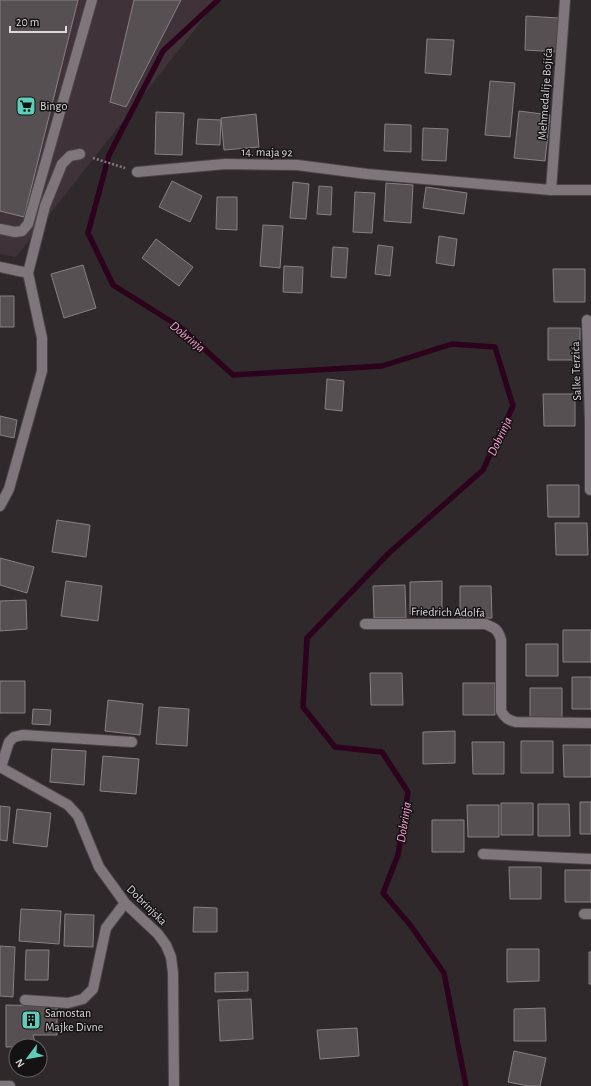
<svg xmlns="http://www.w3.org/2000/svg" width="591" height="1086" font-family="'Alegreya Sans',sans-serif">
  <rect width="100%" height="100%" fill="#2f292c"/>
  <path fill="#3f3339" d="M0,0h218l-202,257 -16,-3z"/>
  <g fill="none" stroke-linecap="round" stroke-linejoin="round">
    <path stroke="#2c021d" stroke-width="5.5" d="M218,0l-55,51 -54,104 -21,78 25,52 67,42 53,48 149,-9 70,-22 43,3 18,59 -30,64 -94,83 -82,85 -4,69 32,40 47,5 26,40 -10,63 -15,38 28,33 33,47 22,113"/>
  </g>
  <path fill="#575053" stroke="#888084" d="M0,0h78l-54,217 -24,-6z
    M134,0h47l-55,107 -16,-5z
    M526,16l33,2 -1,34 -33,-2z
    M427,39l27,1 -3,35 -26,-2z
    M490,81l25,2 -5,54 -25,-2z
    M519,111l31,4 -5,46 -31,-3z
    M156,112l28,1 -2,42 -27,-1z
    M256,114l3,33 -35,3 -3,-32z
    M198,119l23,1 -1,25 -24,-1z
    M385,124l26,1v27l-27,-1z
    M423,128l25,1 -2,32 -24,-1z
    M172,181l30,15 -12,26 -31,-15z
    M293,182l16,2 -3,35 -16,-1z
    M386,183l27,2 -2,38 -27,-2z
    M319,186l13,1 -1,28 -14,-1z
    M426,187l41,6 -3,21 -41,-6z
    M355,192l20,1 -3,40 -19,-1z
    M217,197h20v33l-21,-1z
    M263,225l20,1 -3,42 -20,-2z
    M439,236l18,3 -3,27 -18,-3z
    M156,239l37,28 -14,19 -37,-28z
    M378,245l15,2 -3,29 -15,-2z
    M333,247l15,1 -2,30 -15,-1z
    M83,265l13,43 -32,10 -13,-44z
    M284,266l19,1 -1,26 -19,-1z
    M553,269h32v33h-31z
    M0,296h14v31h-14z
    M548,328h32v32h-32z
    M327,379l17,2 -2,30 -17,-2z
    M543,394h32v32h-31z
    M0,416l17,4 -3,18 -14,-3z
    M547,485h32v32h-31z
    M57,520l33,5 -4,32 -34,-5z
    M555,523h32l1,32h-32z
    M0,558l34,9 -7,26 -27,-8z
    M66,581l36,5 -4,35 -37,-5z
    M442,581v33h-32v-32z
    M405,585l1,33h-32l-1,-32z
    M460,586h31l1,32h-32z
    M26,600l1,29 -27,2v-30z
    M563,630h28v32h-28z
    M526,644h32v32h-32z
    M370,673h32l1,32h-32z
    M572,677h19v32h-19z
    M0,681h25v32h-25z
    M463,683h32v32h-32z
    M530,688h32v32h-32z
    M108,700l35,4 -3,31 -35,-4z
    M159,707l30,2 -2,37 -31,-2z
    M33,709l18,1 -1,15 -18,-1z
    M455,731v32l-32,1v-32z
    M521,741h32v32h-32z
    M472,742h32v32h-31z
    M563,745h28v32h-27z
    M52,749l34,2 -2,34 -34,-3z
    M103,756l36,3 -3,35 -36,-3z
    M580,802h11v32h-11z
    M501,803h32v32h-32z
    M538,804h31l1,32h-32z
    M467,805h32v32h-31z
    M0,806l10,1 -3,34 -7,-1z
    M17,809l34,4 -4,34 -34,-4z
    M432,820h32v32h-32z
    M509,867h32v32h-31z
    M565,870h26v32h-26z
    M194,907l23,1v24h-24z
    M21,909l40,2 -2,33 -40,-3z
    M65,914l29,1 -1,32 -29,-1z
    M0,946l15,1 -2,50 -13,-1z
    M507,949h32v32l-32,1z
    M26,950h23l-1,30h-23z
    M589,952h2v32h-2z
    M248,972v19l-33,1v-19z
    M251,999l2,40 -33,2 -2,-41z
    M6,1005l51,1v29h-24l3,11 -30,1z
    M545,1008l1,33h-32v-32z
    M357,1028l2,28 -39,3 -3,-29z
    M514,1051l32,7 -6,28h-12l-20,-4z"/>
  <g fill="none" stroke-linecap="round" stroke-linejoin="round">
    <g stroke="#4a4547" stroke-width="12">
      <path id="minor" d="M137,172l88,-8 72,1 70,9 184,16h40
        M551,190l14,-190
        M0,229l15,3 7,-1 6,-7 64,-224
        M0,267l28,6
        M587,320l3,101v69
        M0,506l9,-17 33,-118v-33l-14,-65 17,-67 17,-42 8,-8 10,-2
        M365,624h120c10,4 13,5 16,16v71c4,7 7,9 15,11l75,1
        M0,767l68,38 10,11 21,51 26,36 33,31 8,11 5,12 2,16 1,113
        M1,767l8,-25 5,-5 9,-2 109,7
        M483,854l108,5
        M584,914h7
        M25,1000l43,3 15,-4 10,-10 13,-61 19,-25
        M0,1086h10"/>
    </g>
    <path stroke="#807b7e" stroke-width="2.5" stroke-dasharray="2 2" stroke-linecap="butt" d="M93,158l32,10"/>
    <use href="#minor" stroke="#7e767a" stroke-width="10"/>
  </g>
  <defs>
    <g id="supermarket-square" transform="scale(1)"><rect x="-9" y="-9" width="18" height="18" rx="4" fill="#5cceba" stroke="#151214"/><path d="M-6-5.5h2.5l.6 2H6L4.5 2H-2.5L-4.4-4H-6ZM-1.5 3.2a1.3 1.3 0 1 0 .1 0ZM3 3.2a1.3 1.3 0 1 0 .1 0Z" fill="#111"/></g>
    <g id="building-square" transform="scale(1)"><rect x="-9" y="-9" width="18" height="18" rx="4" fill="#5cceba" stroke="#151214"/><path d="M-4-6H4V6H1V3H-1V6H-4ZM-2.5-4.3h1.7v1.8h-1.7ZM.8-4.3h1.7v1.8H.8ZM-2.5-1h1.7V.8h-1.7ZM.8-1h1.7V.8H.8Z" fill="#111"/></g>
  </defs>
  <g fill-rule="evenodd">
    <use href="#supermarket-square" x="26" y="106"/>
    <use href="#building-square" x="31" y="1020"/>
  </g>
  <g text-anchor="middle" stroke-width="3" stroke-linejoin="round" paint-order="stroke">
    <g font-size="12" fill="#dcd8da" stroke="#151214">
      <text transform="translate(545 94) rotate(-86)" y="4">Mehmedalije Bojića</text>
      <text transform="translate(267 152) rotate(1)" y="4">14. maja 92</text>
      <text transform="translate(576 371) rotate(-92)" y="4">Salke Terzića</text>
      <text transform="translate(448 612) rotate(1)" y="4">Friedrich Adolfa</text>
      <text transform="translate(147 905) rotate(45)" y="4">Dobrinjska</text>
    </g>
    <g font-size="12" fill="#dcd8da" stroke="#151214" text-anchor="start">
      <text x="40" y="110">Bingo</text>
      <text x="45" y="1017">Samostan<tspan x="45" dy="14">Majke Divne</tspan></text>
    </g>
    <g font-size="13" font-style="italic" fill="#ffa0d5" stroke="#151214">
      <text transform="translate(188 336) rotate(39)" y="5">Dobrinja</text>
      <text transform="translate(499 436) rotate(-65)" y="5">Dobrinja</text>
      <text transform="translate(403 822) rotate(-81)" y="5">Dobrinja</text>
    </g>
  </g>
  <g transform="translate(28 1058) rotate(238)"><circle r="19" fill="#151214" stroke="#656163"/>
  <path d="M0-3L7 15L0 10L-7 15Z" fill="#5cceba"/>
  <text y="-6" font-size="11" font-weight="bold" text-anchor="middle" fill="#dcd8da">N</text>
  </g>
  <path d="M10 26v6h56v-6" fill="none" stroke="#dcd8da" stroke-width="2"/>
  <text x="16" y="26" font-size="12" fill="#dcd8da" stroke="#151214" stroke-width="3" paint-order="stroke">20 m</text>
</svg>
